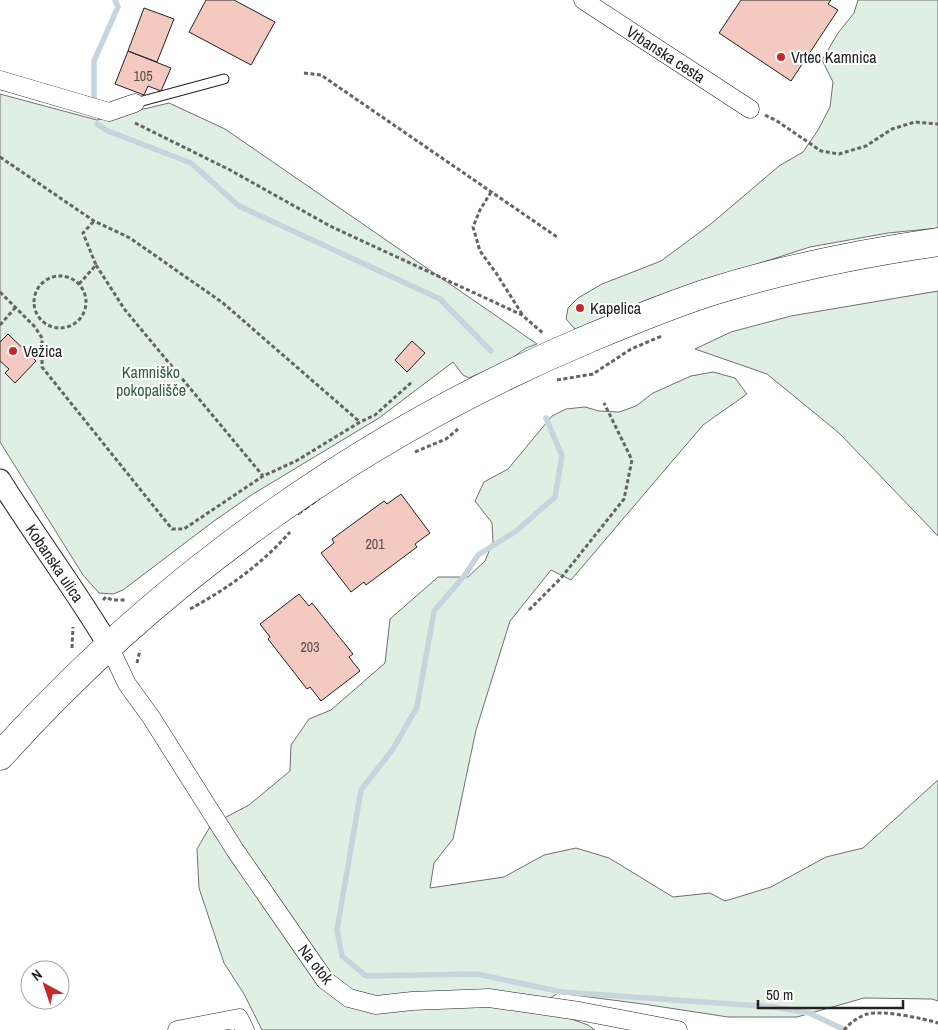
<svg xmlns="http://www.w3.org/2000/svg" width="938" height="1030" font-family="'Archivo Narrow',sans-serif">
  <rect width="100%" height="100%" fill="#fff"/>
  <path fill="#e0efe3" stroke="#6f6f6f" d="M858,0h80v228l-50,5 -78,14 -158,51 -77,31 -9,-10 2,-11 10,-10 24,-14 59,-23 51,-38 67,-57 24,-14 15,-22 12,-23 3,-25 -11,-22 16,-27 16,-20z
    M0,94l97,26 72,-17 56,26 312,215 -11,4 -18,13 -39,17 -6,-3 -10,-13 -74,56 -126,76 -39,27 -91,69 -10,4 -14,-1 -16,-18 -83,-133z
    M938,291v245l-99,-103 -72,-59 -72,-25 36,-17 60,-16z
    M713,372l22,6 12,16 -44,31 -132,155 -20,-10 -41,51 -34,109 -23,109 -19,24 -4,25 74,-11 40,-22 32,-7 33,10 64,39 37,-4 15,8 46,-14 55,-30 37,-9 75,-68v221l-6,-2 -68,-1 -67,19h-69l-85,-13 -85,-11 -9,6v12l39,14 7,5h-333l-18,-36 -20,-31 -25,-75 -2,-39 14,-24 38,-20 41,-34 1,-26 18,-26 22,-9 54,-47 5,-44 48,-42h30l17,-16 8,-19 -1,-19 -17,-22 9,-19 24,-13 44,-53 14,-7 19,-2 14,4 20,1 17,-6 17,-13 38,-17z"/>
  <g fill="none" stroke-linecap="round" stroke-linejoin="round">
    <path stroke="#c7d3dd" stroke-width="5.5" d="M94,98v-37l24,-54 -3,-7
      M97,124l11,7 83,32 48,43 201,93 51,52
      M546,418l16,38 -7,41 -40,35 -37,23 -13,20 -31,36 -17,96 -24,42 -32,41 -24,140 5,26 24,20 111,-2 85,18 212,15 35,6 36,17"/>
  </g>
  <path fill="#f3c9c0" stroke="#222" d="M206,0h28l41,22 -24,43 -62,-33z
    M741,0h90l-3,4 10,6 -47,71 -72,-48z
    M144,8l30,11 -17,43 -29,-11z
    M128,51l43,17 -10,23 -13,-5 -4,9 -29,-11z
    M8,334l28,27 -21,22 -10,-10 4,-4 -9,-8v-19z
    M412,341l13,12 -18,19 -12,-12z
    M401,494l29,39 -15,11 2,3 -51,38 -2,-3 -13,10 -30,-39 13,-10 -2,-4 52,-38 3,3z
    M299,594l10,12 3,-3 41,51 -4,3 11,14 -39,30 -11,-14 -3,2 -39,-50 2,-2 -10,-13z"/>
  <g fill="none" stroke-linecap="round" stroke-linejoin="round">
    <g stroke="#222" stroke-width="11">
      <path id="service" d="M135,103l89,-24"/>
    </g>
    <g stroke="#222" stroke-width="19">
      <path id="minor" d="M583,0l167,109
        M0,80l109,32 26,-9
        M109,646l18,38 24,33 84,133 90,130 24,18 27,7 36,-4 77,-3 90,13 99,19
        M177,1030l62,-12 6,12"/>
    </g>
    <g stroke="#222" stroke-width="23">
      <path id="tertiary" d="M0,480c35,56 75,109 109,166"/>
    </g>
    <g stroke="#222" stroke-width="29">
      <path id="primary" d="M0,756c162,-180 366,-324 590,-418 41,-17 82,-34 123,-47 74,-23 149,-38 225,-49"/>
    </g>
    <path stroke="#646464" stroke-width="3" stroke-dasharray="4 2.5" stroke-linecap="butt" d="M304,73l17,2 236,162
      M765,115l12,6 44,30 18,3 27,-8 26,-17 23,-7 23,2
      M135,123l95,47 100,56 192,89 22,19
      M0,157l94,64 36,17 93,65 137,119
      M491,192l-11,18 -7,17 7,24 16,22 26,41
      M96,265l29,45 138,166
      M34 302a26 26 0 1 1 52 0a26 26 0 1 1-52 0Z
      M79,284l17,-19 -13,-32 11,-12
      M0,292l35,35 7,11v29l130,162h12l79,-53 33,-15 64,-39 15,-7 38,-34
      M0,325l15,-17
      M557,380l36,-6 38,-25 31,-13
      M415,452l31,-13 12,-10
      M103,600l3,-3 6,3h14
      M190,609c37,-20 72,-45 100,-77
      M529,610l32,-32 63,-79 8,-39 -28,-57
      M72,648l1,-21
      M137,663l3,-13
      M844,1030c6,-7 14,-13 23,-16 16,-4 55,4 71,9"/>
    <use href="#service" stroke="#fff" stroke-width="9"/>
    <use href="#minor" stroke="#fff" stroke-width="18"/>
    <use href="#tertiary" stroke="#fff" stroke-width="21"/>
    <use href="#primary" stroke="#fff" stroke-width="28"/>
    <path stroke="#222" stroke-width="1" stroke-dasharray="6 2.5" stroke-linecap="butt" d="M298,515l22,-16"/>
  </g>
  <g fill="#c62828" stroke="#fff" stroke-width="2">
    <circle cx="781" cy="57" r="5"/>
    <circle cx="580" cy="308" r="5"/>
    <circle cx="13" cy="351" r="5"/>
  </g>
  <g text-anchor="middle" stroke-width="4" stroke-linejoin="round" paint-order="stroke">
    <g font-size="14" fill="#564c4a">
      <text x="143" y="81">105</text>
      <text x="375" y="549">201</text>
      <text x="310" y="652">203</text>
    </g>
    <g font-size="16" fill="#222" stroke="#fff">
      <text transform="translate(666 54) rotate(33)" y="6">Vrbanska cesta</text>
      <text transform="translate(55 563) rotate(56)" y="6">Kobanska ulica</text>
      <text transform="translate(316 964) rotate(52)" y="6">Na otok</text>
    </g>
    <g font-size="16" fill="#222" stroke="#fff" text-anchor="start">
      <text x="791" y="63">Vrtec Kamnica</text>
      <text x="590" y="314">Kapelica</text>
      <text x="23" y="357">Vežica</text>
    </g>
    <g font-size="16" fill="#2f5e38" stroke="#fff">
      <text x="151" y="378">Kamniško<tspan x="151" dy="18">pokopališče</tspan></text>
    </g>
  </g>
  <g transform="translate(45 985) rotate(320)"><circle r="24" fill="#ffffff" stroke="#a7a7a7"/>
  <path d="M0-4L9 19L0 12L-9 19Z" fill="#c62828"/>
  <text y="-8" font-size="14" font-weight="bold" text-anchor="middle" fill="#222222">N</text>
  </g>
  <path d="M758 1000v8h145v-8" fill="none" stroke="#222222" stroke-width="2.5"/>
  <text x="766" y="1000" font-size="15" fill="#222222" stroke="#ffffff" stroke-width="4" paint-order="stroke">50 m</text>
</svg>
